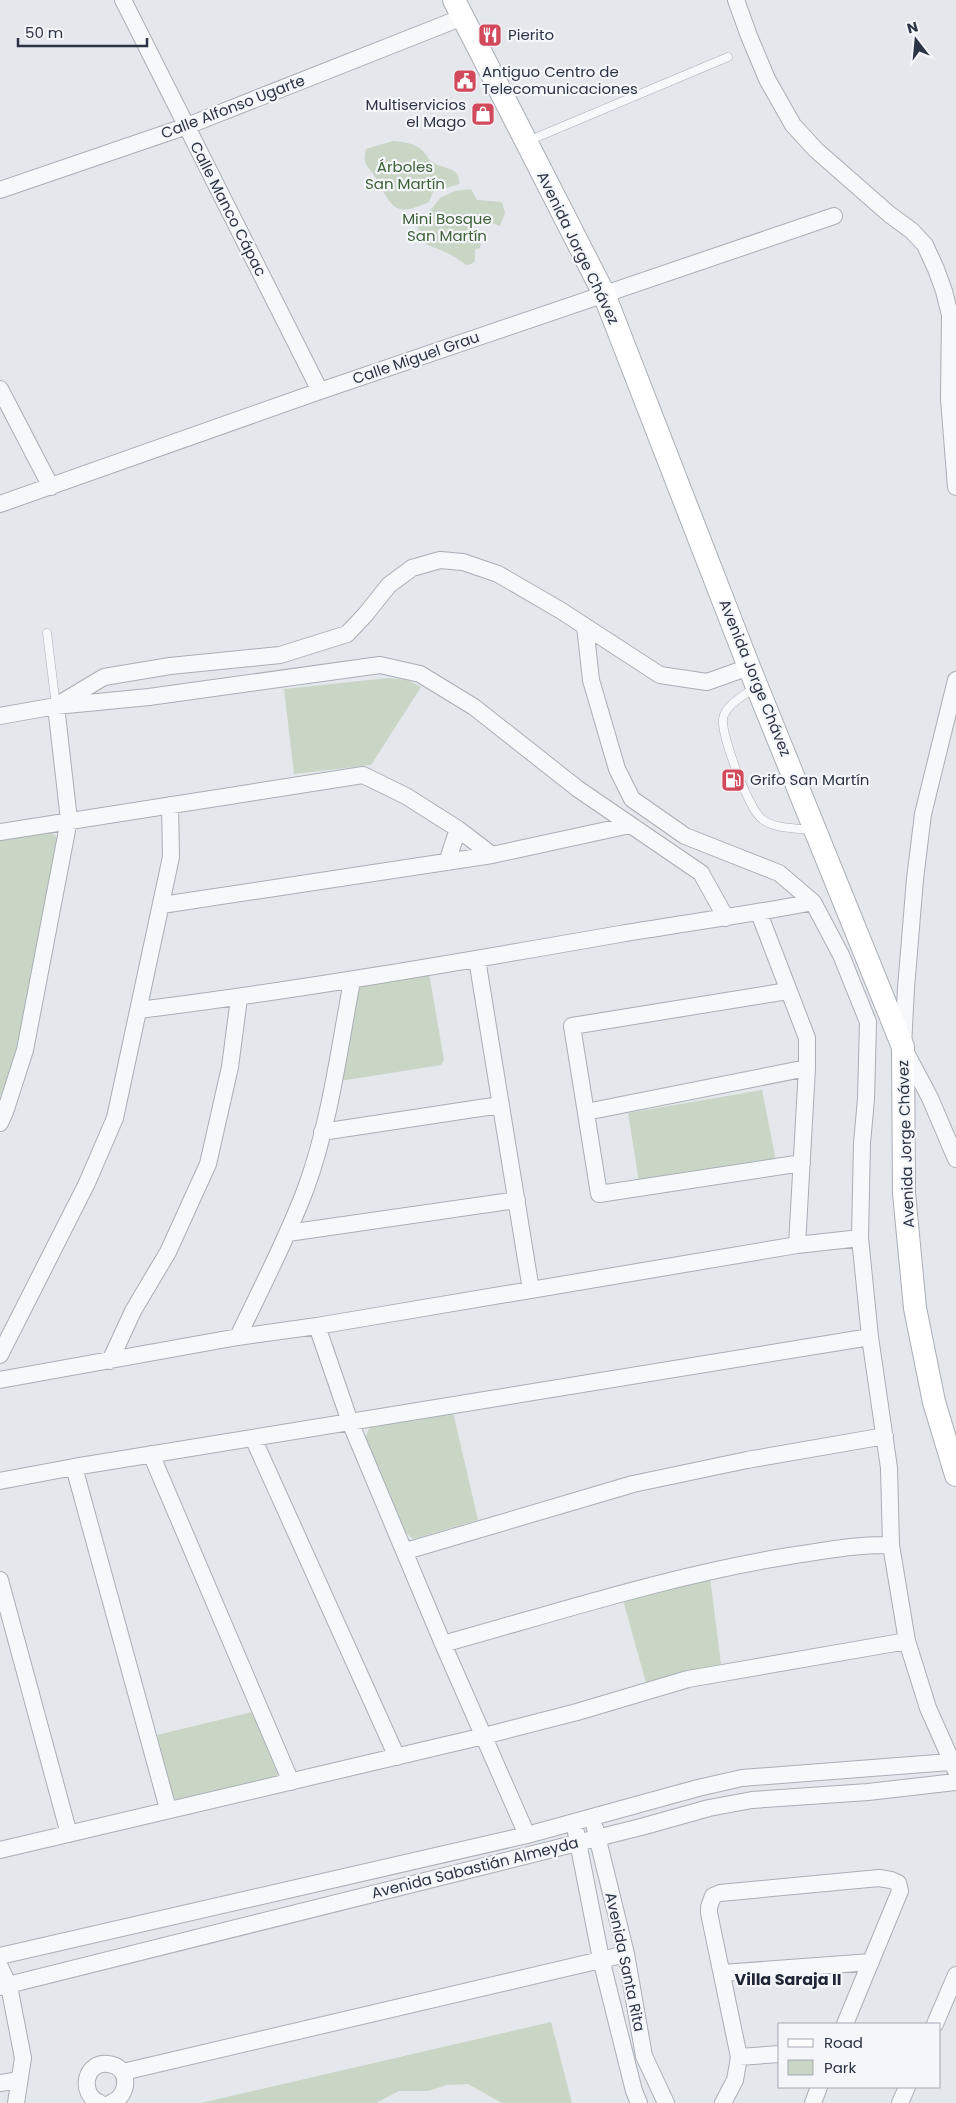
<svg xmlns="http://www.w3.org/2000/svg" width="956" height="2103" font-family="Poppins,sans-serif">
  <rect width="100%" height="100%" fill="#e4e7ec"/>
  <path fill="#c9d6c5" d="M393,141c11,1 22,2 30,10 3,3 4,7 8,10 10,9 30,4 28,23l-26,8 -4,10c-37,17 -37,3 -54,-25 -7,-13 -13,-11 -9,-28z
    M471,189l6,11 25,2 3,11 -5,13c-9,-4 -22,-7 -29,2l5,11 5,3 -1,6 -5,2v11l-4,3 -5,1c-7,-6 -13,-9 -21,-13 -14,-7 -27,-6 -27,-26l22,-28 15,-7z
    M388,678l19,2 14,7 -50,78 -77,9 -10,-85z
    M50,831l6,5 2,10 -46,224 -12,27v-259z
    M429,973l15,87 -3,5 -101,16 17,-91 8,-8z
    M762,1090l14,71 -137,21 -11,-69z
    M453,1412l25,108 -65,19 -7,-6 -41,-95 5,-12z
    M710,1577l11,87 -75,19 -23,-83z
    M252,1712l26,63 -10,7 -88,20 -7,-5 -16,-62z
    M551,2022l21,81h-70l-34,-19 -21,1 -19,6h-29l-23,12h-175z"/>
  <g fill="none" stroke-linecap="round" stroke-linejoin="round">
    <g stroke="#a9aeb7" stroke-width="9">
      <path id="lane" d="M528,141l200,-84
        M47,633l9,73
        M755,687c-10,8 -30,18 -32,32 -2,16 26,91 39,100 13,10 33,9 49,11"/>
    </g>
    <g stroke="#a9aeb7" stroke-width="18">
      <path id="street" d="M123,0l197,391
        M736,0l13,36 18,43 26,46 23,25 73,64 23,17 13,14 11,24 8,22 6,24 -1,84 7,88
        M0,190l187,-64 276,-109
        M0,389l51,98
        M0,504l320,-113 514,-175
        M585,626l6,54 26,89 15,30 53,37 94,37 34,29 28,53 27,67 -2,77 -4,44 -2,95 10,99 19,131 2,77 16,96 21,67 28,63
        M956,680l-33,134 -8,65 -9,109 -3,59 27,51 26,61
        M59,704l45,-27 66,-11 110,-11 67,-21 18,-19 24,-30 23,-17 28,-8 23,2 35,12 62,36 100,65 47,7 42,-15
        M0,716l56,-10 93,-9 231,-32 40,9 54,33 104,82 123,84 25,45
        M0,832l363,-57 43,21 52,33 34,26
        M447,862l11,-33
        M162,905l330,-50 138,-30
        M759,913l48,125v30l-10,177
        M477,959l54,331
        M788,991l-216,35 27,168 203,-31
        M139,1010c161,-20 321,-48 481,-76 64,-11 129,-19 193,-32
        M586,1112l221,-44
        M0,1123l5,-11 20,-62 44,-230 -13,-114
        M322,1132l178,-27
        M288,1233l229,-33
        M317,1326l33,96 93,222 84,191
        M238,1337c23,-49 49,-98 68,-149 24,-66 33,-138 46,-207
        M0,1355l87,-172 28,-65 56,-261 -1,-52
        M110,1361l23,-50 35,-59 40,-88 22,-97 9,-69
        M0,1380l238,-43 79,-11 480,-81 63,-7
        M253,1438l144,319
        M151,1454l140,328
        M74,1467l94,342
        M0,1481l74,-14 796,-130
        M406,1551l227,-67 114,-24 138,-24
        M0,1580l69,254
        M443,1644c115,-32 229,-69 346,-88 34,-5 68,-12 102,-11
        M595,1828l31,126 18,102 22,47
        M576,1832l25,127 33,132 5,12
        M0,1850l484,-114 93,-24 111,-33 219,-38
        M0,1956l527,-121 171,-47 44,-10 208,-16
        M0,1967l9,19 14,72 -7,45
        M722,1973l149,-11
        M0,1987l641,-160 68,-19 43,-8 116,-8 88,-10
        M935,2024l21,-49
        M739,2057l41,-3
        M123,2072l503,-118
        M0,2083l19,-3
        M100,2103c-22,-9 -15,-42 8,-39 23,2 22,32 3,39
        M723,2103l12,-23 4,-23 -30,-144v-6l4,-11 7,-3 159,-15 12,2 7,3 2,8 -55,133
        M813,2103l6,-16
        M900,2103l7,-16"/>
    </g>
    <g stroke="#a9aeb7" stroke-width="24">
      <path id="secondary" d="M454,0l150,294 145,373 154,380 1,146 11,115 19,94 22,73"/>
    </g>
    <use href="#lane" stroke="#f7f8fa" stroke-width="8"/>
    <use href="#street" stroke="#f7f8fa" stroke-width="16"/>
    <use href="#secondary" stroke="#fff" stroke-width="22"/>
  </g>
  <defs>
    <g id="restaurant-square" transform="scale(1.25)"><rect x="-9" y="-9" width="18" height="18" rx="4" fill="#d1495b" stroke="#f4f6f9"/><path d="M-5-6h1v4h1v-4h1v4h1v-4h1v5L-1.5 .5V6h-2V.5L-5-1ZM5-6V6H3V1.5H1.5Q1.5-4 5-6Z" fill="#fff"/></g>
    <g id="civic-square" transform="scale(1.25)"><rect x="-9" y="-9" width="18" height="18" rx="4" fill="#d1495b" stroke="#f4f6f9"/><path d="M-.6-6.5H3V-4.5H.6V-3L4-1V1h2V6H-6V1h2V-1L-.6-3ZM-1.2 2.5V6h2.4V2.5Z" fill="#fff"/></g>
    <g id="shop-square" transform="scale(1.25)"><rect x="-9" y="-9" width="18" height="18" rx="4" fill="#d1495b" stroke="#f4f6f9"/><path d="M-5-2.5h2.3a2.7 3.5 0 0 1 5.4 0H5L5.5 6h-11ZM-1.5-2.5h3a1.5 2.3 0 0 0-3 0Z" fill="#fff"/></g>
    <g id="fuel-square" transform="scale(1.25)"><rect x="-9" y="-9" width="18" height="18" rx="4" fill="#d1495b" stroke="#f4f6f9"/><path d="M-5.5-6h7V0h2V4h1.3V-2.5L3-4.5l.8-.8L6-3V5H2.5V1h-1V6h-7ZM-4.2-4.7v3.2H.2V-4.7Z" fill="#fff"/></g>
  </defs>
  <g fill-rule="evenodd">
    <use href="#restaurant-square" x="490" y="35"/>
    <use href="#civic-square" x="465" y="81"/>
    <use href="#shop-square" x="483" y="114"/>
    <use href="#fuel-square" x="733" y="780"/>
  </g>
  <g text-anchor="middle" stroke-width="4.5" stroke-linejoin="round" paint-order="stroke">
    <g font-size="15" fill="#2b3445" stroke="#f4f6f9" text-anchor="start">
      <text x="508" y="40">Pierito</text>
      <text x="482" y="77">Antiguo Centro de<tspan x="482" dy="17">Telecomunicaciones</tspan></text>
      <text x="466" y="110" text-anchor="end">Multiservicios<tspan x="466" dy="17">el Mago</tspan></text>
      <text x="750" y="785">Grifo San Martín</text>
    </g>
    <g font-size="15" fill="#2b3445" stroke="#f4f6f9">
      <text transform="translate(233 107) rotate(-21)" y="5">Calle Alfonso Ugarte</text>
      <text transform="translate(228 209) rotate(63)" y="5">Calle Manco Cápac</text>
      <text transform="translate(578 248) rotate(64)" y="5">Avenida Jorge Chávez</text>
      <text transform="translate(416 358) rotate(-19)" y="5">Calle Miguel Grau</text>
      <text transform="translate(755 678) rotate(68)" y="5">Avenida Jorge Chávez</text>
      <text transform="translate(906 1144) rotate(-92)" y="5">Avenida Jorge Chávez</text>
      <text transform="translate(475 1868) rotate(-14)" y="5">Avenida Sabastián Almeyda</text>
      <text transform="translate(625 1962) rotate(78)" y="5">Avenida Santa Rita</text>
    </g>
    <g font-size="15" fill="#3f6138" stroke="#f4f6f9">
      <text x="405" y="172">Árboles<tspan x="405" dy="17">San Martín</tspan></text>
      <text x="447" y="224">Mini Bosque<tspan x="447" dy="17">San Martín</tspan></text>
    </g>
    <g font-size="16" font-weight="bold" fill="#1d2536" stroke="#f4f6f9">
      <text x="788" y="1985">Villa Saraja II</text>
    </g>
  </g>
  <rect x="778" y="2023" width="162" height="65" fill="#f4f6f9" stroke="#a4a8b1"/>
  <rect x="788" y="2039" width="25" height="8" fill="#ffffff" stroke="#a4a8b1"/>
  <text x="824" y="2048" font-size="15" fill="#2b3445">Road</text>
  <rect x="788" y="2060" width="25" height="15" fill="#c9d6c5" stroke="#a4a8b1"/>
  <text x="824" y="2073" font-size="15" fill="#2b3445">Park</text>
  <g transform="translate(916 40) rotate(344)" stroke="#f4f6f9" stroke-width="4" paint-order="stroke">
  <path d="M0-4L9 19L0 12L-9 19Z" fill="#2b3445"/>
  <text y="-8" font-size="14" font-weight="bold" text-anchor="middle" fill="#2b3445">N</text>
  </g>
  <path d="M18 38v8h129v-8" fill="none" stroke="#2b3445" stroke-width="2.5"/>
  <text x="25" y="38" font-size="15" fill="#2b3445" stroke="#f4f6f9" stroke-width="4" paint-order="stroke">50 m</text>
</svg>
